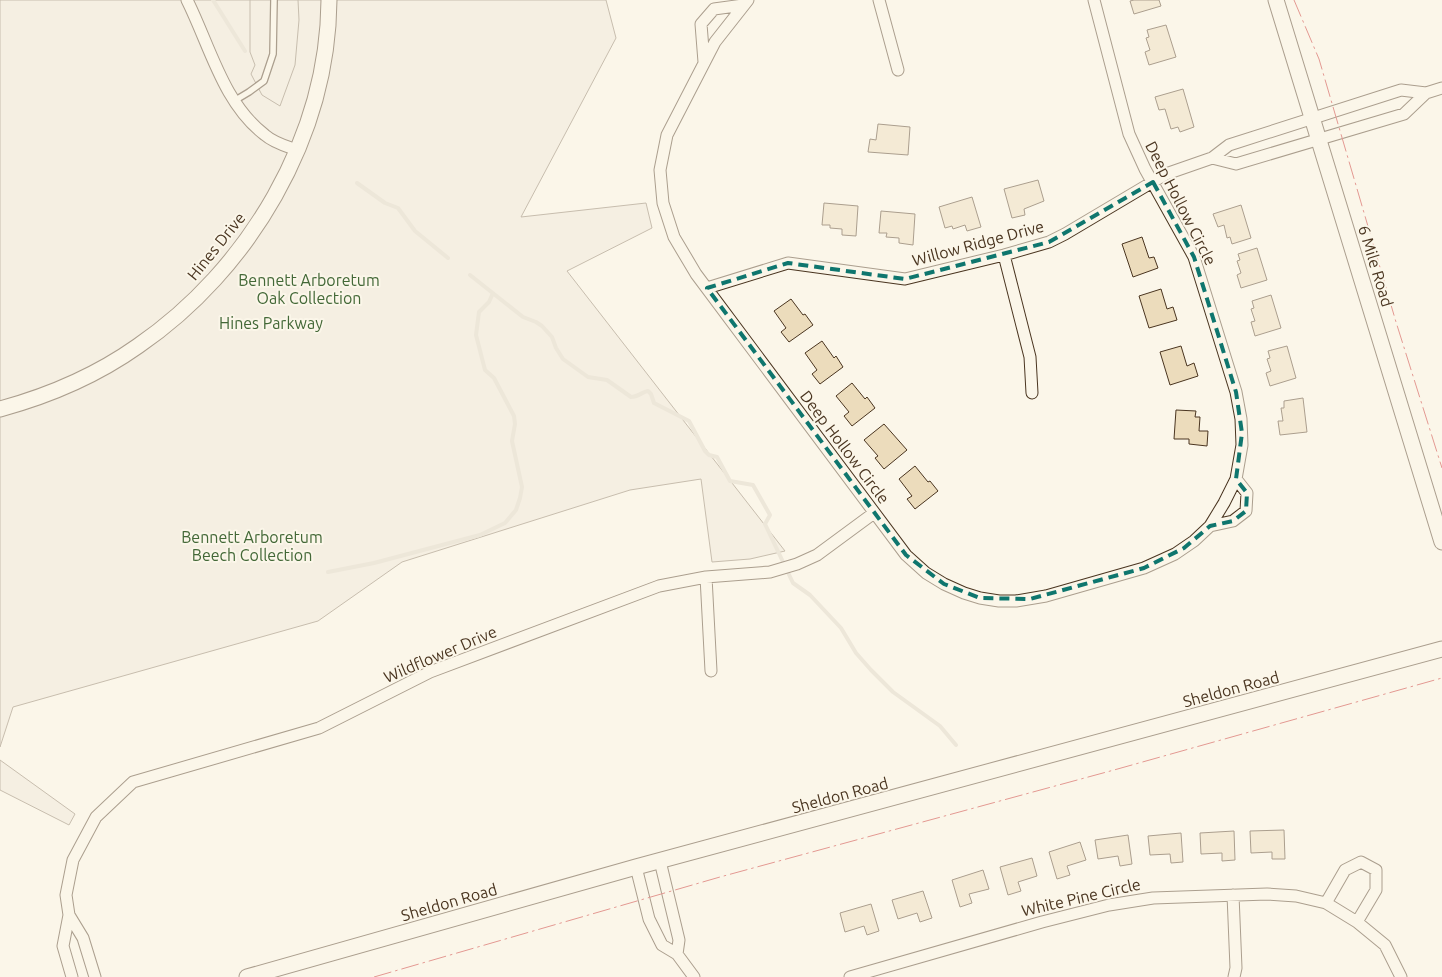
<svg xmlns="http://www.w3.org/2000/svg" width="1442" height="977" viewBox="0 0 1442 977" font-family="Ubuntu,sans-serif">
  <style>
    .green { fill: #ede6d9; stroke: #887966 }
    .parking { fill: #ede7d9; stroke: #887966 }
    .lines { fill: none; stroke-linecap: round; stroke-linejoin: round }
    .stream { stroke: #dcd4c6; stroke-width: 4 }
    .building { fill: #ecdcbc; stroke: #4a3520 }
    .lane-casing { stroke: #4a3520; stroke-width: 8 }
    .street-casing { stroke: #4a3520; stroke-width: 13 }
    .secondary-casing { stroke: #4a3520; stroke-width: 17 }
    .lane { stroke: #fbf6e9; stroke-width: 5.5 }
    .street { stroke: #fbf6e9; stroke-width: 11 }
    .secondary { stroke: #fbf6e9; stroke-width: 15 }
    .power { stroke: #c62828; stroke-width: 1; stroke-dasharray: 18 4 2.5 4; stroke-linecap: butt }
    .marked { fill: none; stroke: #0f766e; stroke-width: 4; stroke-dasharray: 10 6; stroke-linejoin: round }
    .labels { text-anchor: middle; dominant-baseline: central; stroke-width: 4; stroke-linejoin: round; paint-order: stroke }
    .street-label { font-size: 16px; fill: #4a3520; stroke: #fbf6e9 }
    .park-label { font-size: 16px; fill: #436837; stroke: #fbf6e9 }
  </style>
  <rect width="100%" height="100%" fill="#fbf6e9"/>
  <path class="green" d="M0,0H606L616,38L521,217L646,203L652,228L567,271L785,551L750,559L712,562L701,479L630,490L402,562L318,621L13,707L0,747Z
    M0,760L75,814L69,825L0,790Z"/>
  <path class="parking" d="M250,0H298L299,20L295,65L280,106L262,95L251,74L255,65L250,52Z"/>
  <g class="lines">
    <path class="stream" d="M213,0L245,51
      M357,183L385,203L398,208L415,231L448,258
      M470,275L523,317L536,322L542,326L552,337L556,348L563,359L588,377L607,380L631,397C638,397 644,391 648,391L651,394L654,403L689,421L705,451L709,455L717,457L730,481L753,485L770,515L765,524L793,583L810,595L841,628L856,653L871,670L893,692L940,726L956,745
      M328,572L374,563L480,535L505,523L516,510L520,498L522,487L512,441L515,424L514,416L494,378L485,370L476,335L479,312L489,302L493,293"/>
  </g>
  <path class="building" d="M1134,0H1159L1161,6L1134,14L1130,1Z
    M1166,25L1176,57L1149,65L1145,52L1150,50L1146,38L1149,37L1147,30Z
    M1183,89L1194,127L1180,132L1178,127L1171,129L1165,109L1159,110L1155,97Z
    M878,124L910,127L908,155L868,152L870,139L876,140Z
    M1038,180L1044,201L1024,209L1025,215L1012,218L1004,189Z
    M972,197L981,227L967,231L965,225L953,229L952,226L945,228L939,207Z
    M824,203L858,206L856,236L842,235V229L830,228V225H822Z
    M1241,205L1251,238L1232,244L1230,237L1227,238L1224,225L1218,227L1213,214Z
    M881,211L915,214L913,245L899,243V238L886,237L887,233H879Z
    M1142,237L1149,258L1154,257L1158,268L1133,277L1122,244Z
    M1257,248L1267,280L1241,288L1237,275L1241,273L1237,261L1240,260L1238,254Z
    M1161,289L1167,309L1173,307L1177,320L1149,328L1139,296Z
    M1271,295L1281,328L1255,336L1251,322L1255,321L1251,309L1254,308L1252,301Z
    M791,299L803,315L805,314L813,325L789,342L781,332L786,328L774,311Z
    M822,341L834,358L836,356L843,367L820,384L812,374L817,370L805,353Z
    M1181,346L1187,366L1194,363L1198,376L1170,385L1160,352Z
    M1287,346L1296,378L1270,386L1266,373L1271,371L1267,359L1270,358L1268,351Z
    M852,383L865,399L867,397L875,408L852,426L844,416L849,412L836,396Z
    M1303,398L1307,432L1280,435L1278,421H1283L1281,408H1284V401Z
    M1176,410L1196,411L1195,417H1200L1199,431H1208L1207,446L1189,444V439H1174Z
    M884,424L907,450L884,469L875,458L878,456L864,440Z
    M915,466L928,482L930,481L938,491L915,509L907,499L912,496L899,479Z
    M1284,830L1285,859H1272V852L1251,853L1250,831Z
    M1234,831L1235,860L1222,861V853L1201,854L1200,833Z
    M1181,833L1183,862L1171,863L1170,854L1150,855L1148,836Z
    M1128,835L1132,864L1120,866L1118,856L1098,859L1095,840Z
    M1080,842L1086,860L1067,866L1070,875L1057,879L1049,852Z
    M1032,858L1037,876L1018,882L1021,891L1008,895L1000,867Z
    M983,870L989,889L969,894L972,903L960,907L952,880Z
    M923,891L932,918L920,922L917,913L898,919L892,900Z
    M871,904L879,931L867,935L864,926L845,932L840,913Z"/>
  <g class="lines">
    <g class="lane-casing">
      <path id="lane" d="M234,101L249,92L264,81L273,54L274,0"/>
    </g>
    <g class="street-casing">
      <path id="street" d="M187,0C210,46 223,103 265,135C274,143 286,146 297,150
        M748,0L715,42L667,135L660,170L663,203L674,237L696,274L906,555L926,573L944,584L964,593L980,598L999,601H1016L1046,596L1144,568L1175,554L1194,541L1210,526L1224,503L1236,479L1242,445L1241,419L1236,392L1194,257L1145,169L1129,134L1094,0
        M879,0L898,70
        M704,62L701,24L714,9L743,5
        M1212,158L1236,164L1404,114L1426,93L1442,88
        M1004,255L1030,357L1032,393
        M707,288L788,263L905,279L1004,255L1049,242L1065,234L1166,174L1212,158L1229,145L1401,90L1426,93
        M1210,526L1233,521L1246,511L1247,493L1236,479
        M706,577L711,671
        M660,861L679,940L677,954
        M636,867L649,919L662,945L677,954L694,977
        M1233,895L1236,968L1234,977
        M1326,903L1345,870L1361,862L1376,870V890L1357,922
        M69,915L83,938L95,977
        M72,977L63,946L69,915L66,895L73,860L96,817L133,782L319,728L430,672L659,586L706,577L770,572L797,564L817,555L874,513
        M850,977L1042,922L1109,905L1153,898L1267,894L1296,896L1326,903L1357,922L1385,945L1401,977"/>
    </g>
    <g class="secondary-casing">
      <path id="secondary" d="M1276,0L1442,542
        M0,409C48,396 97,375 138,346C249,270 328,137 329,0
        M247,977L636,867L1442,649"/>
    </g>
    <use href="#lane" class="lane"/>
    <use href="#street" class="street"/>
    <use href="#secondary" class="secondary"/>
    <path class="power" d="M1294,0L1319,59L1396,322L1442,468
      M374,977L720,877L1114,770L1442,678"/>
  </g>
  <path d="M0 0H1442V977H0ZM1153,182L1194,257L1236,392L1242,433L1236,479L1247,493L1246,511L1233,521L1210,526L1184,548L1144,568L1030,599L980,598L944,584L906,555L707,288L788,263L905,279L1049,242Z" fill="#fbf6e9" fill-opacity=".55" fill-rule="evenodd"/>
  <path class="marked" d="M1153,182L1194,257L1236,392L1242,433L1236,479L1247,493L1246,511L1233,521L1210,526L1184,548L1144,568L1030,599L980,598L944,584L906,555L707,288L788,263L905,279L1049,242Z"/>
  <g class="labels">
    <g class="street-label">
      <text transform="translate(1181 203) rotate(63)">Deep Hollow Circle</text>
      <text transform="translate(978 243) rotate(-15)">Willow Ridge Drive</text>
      <text transform="translate(216 246) rotate(-51)">Hines Drive</text>
      <text transform="translate(1376 266) rotate(73)">6 Mile Road</text>
      <text transform="translate(845 447) rotate(53)">Deep Hollow Circle</text>
      <text transform="translate(440 654) rotate(-23)">Wildflower Drive</text>
      <text transform="translate(1231 689) rotate(-15)">Sheldon Road</text>
      <text transform="translate(840 795) rotate(-15)">Sheldon Road</text>
      <text transform="translate(1081 897) rotate(-13)">White Pine Circle</text>
      <text transform="translate(449 902) rotate(-16)">Sheldon Road</text>
    </g>
    <g class="park-label">
      <text x="309" y="280">Bennett Arboretum<tspan x="309" dy="18">Oak Collection</tspan></text>
      <text x="271" y="323">Hines Parkway</text>
      <text x="252" y="537">Bennett Arboretum<tspan x="252" dy="18">Beech Collection</tspan></text>
    </g>
  </g>
</svg>
